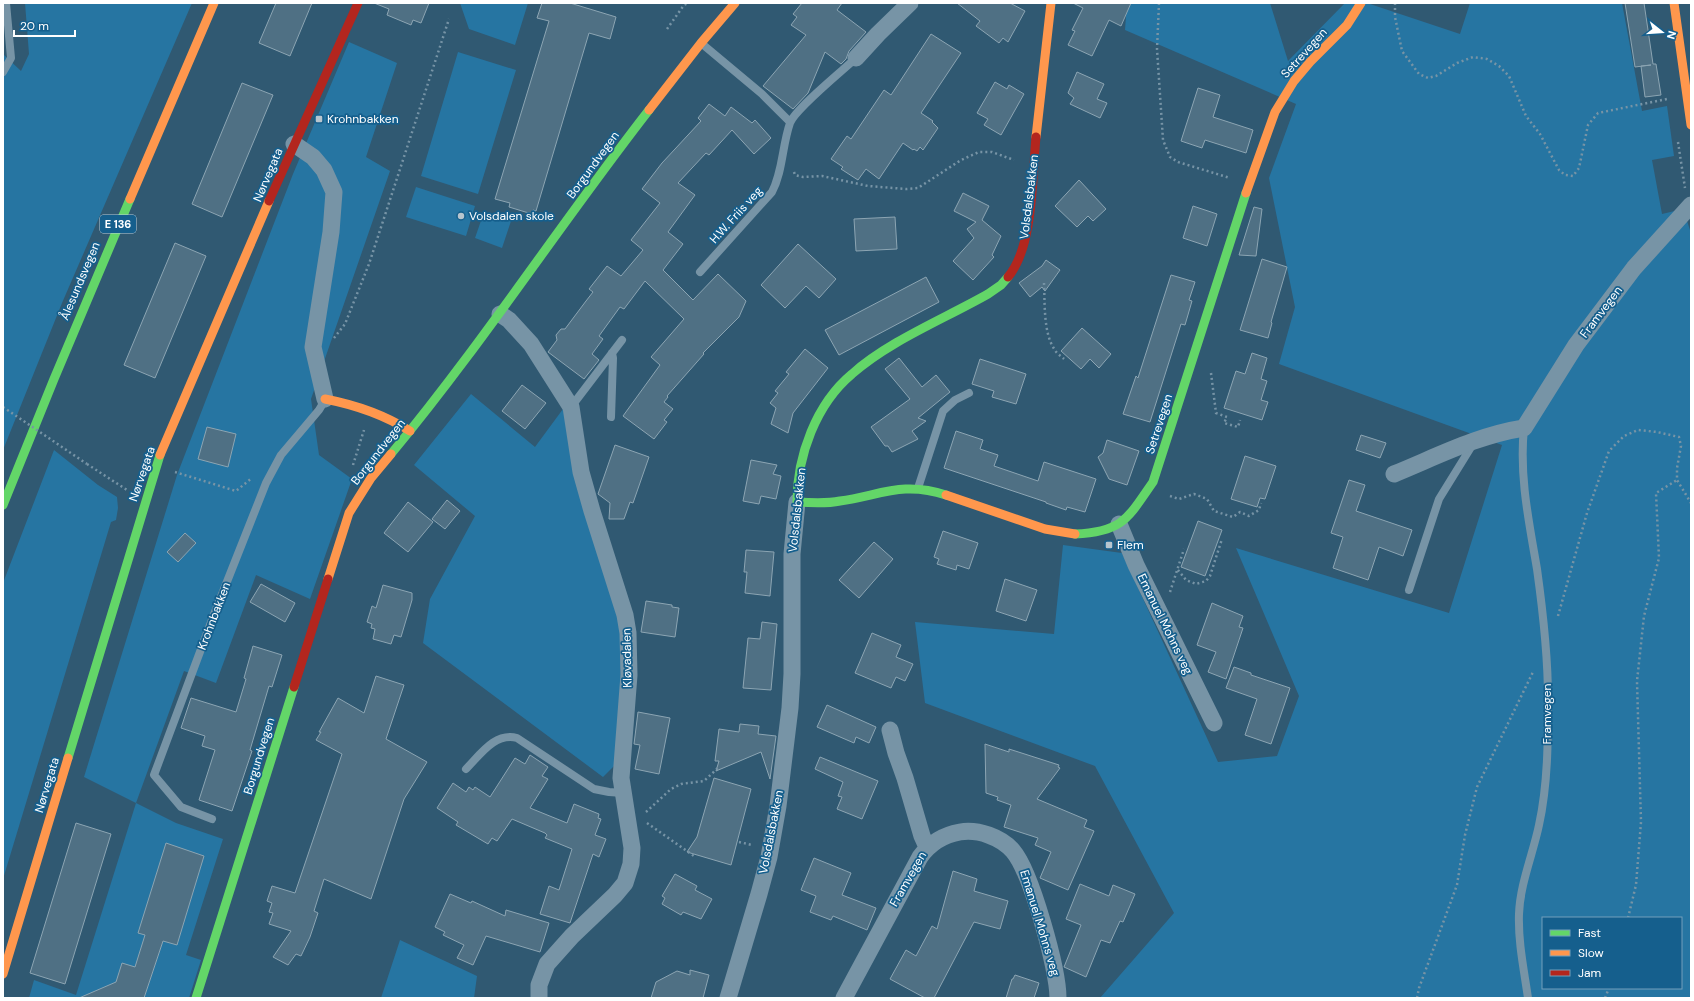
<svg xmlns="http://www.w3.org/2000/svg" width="1694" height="1001" viewBox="0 0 1694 1001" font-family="'DM Sans',sans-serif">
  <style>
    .green { fill: #2675a2; fill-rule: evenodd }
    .building { fill: #4f7084; stroke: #8ca5b3 }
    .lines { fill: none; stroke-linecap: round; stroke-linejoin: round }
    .path { stroke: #7794a6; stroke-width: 2.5; stroke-dasharray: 2 3; stroke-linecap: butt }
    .lane { stroke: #7794a6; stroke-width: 8 }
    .street { stroke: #7794a6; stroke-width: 17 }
    .fast { stroke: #63d668; stroke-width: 9 }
    .slow { stroke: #ff974d; stroke-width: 9 }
    .jam { stroke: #b3261e; stroke-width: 9 }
    .path-bridge { stroke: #7794a6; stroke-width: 2.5; stroke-dasharray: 2 3; stroke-linecap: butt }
    .poi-dot { fill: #b7c5ce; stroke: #155f8d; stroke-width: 1.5 }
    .labels { text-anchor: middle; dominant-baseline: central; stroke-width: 3.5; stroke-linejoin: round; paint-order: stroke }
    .shield { fill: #155f8d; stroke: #b9cfdd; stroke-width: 1 }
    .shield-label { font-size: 11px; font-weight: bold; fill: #fff }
    .street-label { font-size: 12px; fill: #fff; stroke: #155f8d }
    .poi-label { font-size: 12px; fill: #fff; stroke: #155f8d; text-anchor: start }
  </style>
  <rect width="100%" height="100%" fill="#305972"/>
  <path class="green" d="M25,3H192L62,303L3,450V54L21,71L29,54Z
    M460,3H528L515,45L469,29Z
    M1127,3H1270L1288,61L1345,3H1367L1460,34L1470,3H1622L1642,111L1667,106L1674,156L1652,160L1662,214L1683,209L1691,233V998H1100L1174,913L1095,766L925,703L915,622L1054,634L1063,545L1122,553L1218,762L1277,756L1299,696L1236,548L1449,613L1502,445L1279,364L1295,307L1269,178L1296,104L1125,30ZM1543,918H1681V988H1543Z
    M349,42L397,63L366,157L390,171L311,399L319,455L352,479L310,599L256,575L216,683L184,671L136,803L176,823L223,839L186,955L201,960L189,998H29L34,980L76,995L136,803L84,777L177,475L293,174Z
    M458,52L516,70L478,194L421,176Z
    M416,187L475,206L466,236L406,217Z
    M484,212L511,221L502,248L475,238Z
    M471,394L535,447L563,409L619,616L624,675L614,766L603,777L423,643L430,599L475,516L414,465Z
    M54,450L98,485L117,497L118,508L116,520L111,522L3,879V583Z
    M400,940L477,976L474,998H381Z"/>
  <path class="building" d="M276,3H312L290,56L259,43Z
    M374,3H429L421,23L413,20L411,25L387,15L389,9Z
    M542,3H570L616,17L610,39L589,33L536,211L533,210L532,214L509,207L510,203L495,199L549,21L537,18Z
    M802,3H842L837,10L866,32L849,51L846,59L841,64L825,52L808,93L793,109L763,86L806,35L791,25L797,17L793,14Z
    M957,3H1010L1025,11L1008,42L1003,38L999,43L976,26L980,21Z
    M1073,3H1131L1121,26L1109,20L1092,56L1068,45L1075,31L1072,30L1083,8Z
    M1625,3H1644L1653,64H1656L1661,95L1645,97L1641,66L1651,65L1635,67Z
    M931,34L961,53L921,113L933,121L932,122L938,128L923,150L920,147L917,151L914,149L913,150L903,143L879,179L866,169L858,180L841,169L843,167L831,159L847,136L851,139L884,90L891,95Z
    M1077,72L1104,84L1097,99L1107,103L1100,118L1070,104L1074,98L1068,93Z
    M995,82L1007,89L1009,85L1024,94L1001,135L984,125L988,119L977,113Z
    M242,83L273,95L222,217L192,204Z
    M1198,88L1220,95L1213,117L1253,130L1246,153L1205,140L1202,148L1181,141Z
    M709,104L725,116L731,107L752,123L755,120L771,138L754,154L732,130L709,155L706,153L678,183L695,195L668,232L683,244L663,270L693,300L718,274L746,301L739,317L703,353L704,354L667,396L668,397L664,402L673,409L664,420L667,422L654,439L623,416L660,365L651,357L684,319L645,281L624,309L620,307L599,336L603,339L592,354L599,360L584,379L548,352L557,340L556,335L561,329H565L586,301L593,292L589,289L607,266L621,276L643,250L631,240L660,203L642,189L662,163L701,121L698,118Z
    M1079,180L1106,209L1093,221L1088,216L1077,227L1055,206Z
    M963,193L989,206L982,220L1001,236L992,255L994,257L973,280L953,261L974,238L967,229L976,222L954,211Z
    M1193,206L1217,214L1207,246L1183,238Z
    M1254,207L1262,209L1256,256L1239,255Z
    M895,217L897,249L856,251L854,219Z
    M175,243L206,256L155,378L124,365Z
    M798,244L836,279L819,298L806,286L785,308L761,285Z
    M1262,259L1287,267L1271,322L1272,323L1268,338L1240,330Z
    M1046,260L1060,270L1045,291L1042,287L1030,297L1019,283L1042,266Z
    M1171,275L1195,282L1189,300L1192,301L1185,325L1181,324L1150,422L1123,414L1136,376L1138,378Z
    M926,277L939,302L839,355L825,330Z
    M1082,328L1111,354L1099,368L1090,359L1081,369L1061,351Z
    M805,349L828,368L793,413L788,433L771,424L776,408L770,403L778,393L775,391L789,374L786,372Z
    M1252,353L1267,358L1261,379L1267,381L1261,400L1268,402L1262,420L1224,408L1236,371L1245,374Z
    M899,358L922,387L936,375L950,392L918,418L926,421L912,431L918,439L892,452L888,446H885L871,427L910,399L885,369Z
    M980,359L1026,374L1016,404L992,397L994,391L972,384Z
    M522,385L546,403L525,429L502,411Z
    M207,427L236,434L228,467L198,459Z
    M956,431L983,440L980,449L998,455L994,466L1038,481L1044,462L1096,479L1085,512L1067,507L1066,510L1046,503V502L944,468Z
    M1361,435L1386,443L1380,458L1356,450Z
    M1107,440L1139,451L1127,485L1109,479L1098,457L1103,453Z
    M615,445L649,457L633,503L630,502L624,519H609L610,503L598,494Z
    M1245,456L1276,466L1265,499L1260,498L1257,507L1231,499Z
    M751,460L777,465L773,474L781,476L776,499L761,496L759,504L743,501Z
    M1349,480L1365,485L1356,511L1412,530L1403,556L1379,547L1368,580L1333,568L1343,537L1331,533Z
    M447,500L460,511L445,529L432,519Z
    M408,502L433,522L408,552L384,533Z
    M1198,521L1222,530L1205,576L1181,567Z
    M943,531L978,543L969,569L957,565L956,570L937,564L939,559L934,557Z
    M185,533L196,543L178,562L167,552Z
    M874,542L893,559L859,598L839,580Z
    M746,550L774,552L770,596L745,593L747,572H744Z
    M1005,579L1037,590L1026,621L996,611Z
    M261,584L295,603L285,622L250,602Z
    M383,585L412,593V600L401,637L394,635L391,644L373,639L375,629L371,628L372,624L367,622L372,606L376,608Z
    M646,601L672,605V607L679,608L675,637L641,632Z
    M1212,603L1243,616L1239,627L1243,628L1226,679L1208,672L1216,652L1197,645Z
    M762,622L777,624L771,690L743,688L748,638L760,639Z
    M872,633L901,645L896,657L913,664L905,681L896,677L891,688L855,673Z
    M253,646L282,655L272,687L269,686L250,750L252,751L232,811L199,800L215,750L202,746L205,736L181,728L191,698L236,712L246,679L244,678Z
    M1234,667L1251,673V675L1290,688L1271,744L1245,735L1257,699L1226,688Z
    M376,676L404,685L386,739L427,762L404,799L371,899L324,879L314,911L318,913L310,937L301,956L296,954L288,965L273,957L291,931L269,924L273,913L269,912L272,903L267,901L272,886L295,893L342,754L316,740L321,732H319L338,698L364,713Z
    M827,705L876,727L869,743L856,737L854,743L817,727Z
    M638,712L670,718L659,774L635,769L640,745L634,744Z
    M740,724L759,726L758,734L776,736L770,779L761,752L716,771L719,761H715L719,729L739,732Z
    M985,744L1009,752V749L1059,765L1058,767L1060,768L1037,799L1087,820L1084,827L1094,831L1068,890L1040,878L1051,852L1035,845L1038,838L1004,827L1011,805L997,800L998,797L986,793Z
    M530,755L548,767L542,776L548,779L530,808L567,823L574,804L599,814L598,818L601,819L595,835L606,839L599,857L593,854L570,923L540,914L549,886L559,890L572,849L545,838L547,835L545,833L512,819L497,841L492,838L488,844L456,825L458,822L437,808L453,783L466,792L469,787L473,790L475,787L490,797L515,758L525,764Z
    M820,757L878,781L862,819L837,809L842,797L838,796L843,782L815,769Z
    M714,778L751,789L731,865L687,852L697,837Z
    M76,823L111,834L65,984L30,973Z
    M166,843L204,856L177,945L163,941L144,998H79L116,982L122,963L135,967L145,935L138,933Z
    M814,858L851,873L842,895L876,908L867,930L833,916L831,920L810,912L816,896L801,890Z
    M953,871L977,879L974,891L1008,901L1000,929L974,922L934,998H925L890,979L906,950L916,956L932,926L937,929Z
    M675,874L697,886L695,890L712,899L701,919L683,912L681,915L662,904L665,898L662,896Z
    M1080,884L1109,896L1113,885L1135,894L1123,922L1120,921L1110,943L1101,940L1086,977L1064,967L1081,925L1066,919Z
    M450,894L471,903L472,901L505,916L506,910L549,923L540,952L486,936L473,965L457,958L464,945L443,935L445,932L435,927Z
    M690,970L709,975L703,998H651L656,982L677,971L690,975Z
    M1015,975L1039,983L1034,998H1006L1012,979H1013Z"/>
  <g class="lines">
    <path class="path" d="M1159,3L1157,49L1163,140L1170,157L1178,162L1230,178
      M1395,3V17L1402,51L1419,74L1428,78L1436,76L1457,63L1473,57L1487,59L1499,66L1509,76L1526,116L1540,134L1559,170L1565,175L1573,176L1579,168L1588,125L1598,113L1667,99
      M667,29L684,5L688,3
      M1678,142L1685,188
      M794,172L795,175L803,177L822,176L868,186L906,189L918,188L961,160L979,152H992L1014,160
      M1044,283C1045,302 1043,334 1055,350C1057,354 1061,356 1064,359
      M334,338L345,324L369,264L449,19
      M1211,373L1216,413L1227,417L1224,423L1238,427L1240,420
      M87,464L127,490
      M353,465L364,430
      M175,472L236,491L252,478
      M1170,496L1179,499L1194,494L1207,499L1214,511L1233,517L1240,512L1249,516L1259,510L1261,503
      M1178,570L1186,580L1196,584L1206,581L1210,576L1222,539
      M1170,592L1184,549
      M1558,616L1587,513L1609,451L1624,436L1638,430L1657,432L1679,437L1681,446L1677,468V480L1691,503
      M646,812L671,789L681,784L704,781L719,767
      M647,823L694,856
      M739,842L752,845
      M1628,918L1636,885L1641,822L1637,681L1644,616L1659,558L1656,493L1677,480
      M1417,998L1419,988L1457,885L1465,835L1477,787L1533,672
      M1605,998L1609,988"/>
    <path class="lane" d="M701,43L762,94L790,122
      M3,72L11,58L6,3
      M700,272L772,192C783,171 782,146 790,123C795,109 842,71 856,58
      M571,407L622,340
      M611,417L613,358L612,353
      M1524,428C1519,476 1529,522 1537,569C1543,612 1548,655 1548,699C1548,740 1548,784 1539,825C1533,854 1520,884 1519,914C1518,942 1524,970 1528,998
      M918,488L943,411L955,400L969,393
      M1409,590L1439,499L1473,444
      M466,769C480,755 495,732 517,738L594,789L609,792L623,793
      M212,819L181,807L154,775L213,617L266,483L281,455L319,410L325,400"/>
    <path class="street" d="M856,58L878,34L910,3
      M294,144L313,157L324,170L334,192L331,232L313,347L325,399
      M500,314L509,320L531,344L571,407L581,472L592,511L625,615L628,633L629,675L621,778L632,848L631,864L625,883L615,895L572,936L547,964L539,985V998
      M1394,474C1436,457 1478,435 1524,428L1576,345L1634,268L1691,205
      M1119,524L1136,565L1214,723
      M890,730L896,753L905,778L922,836L927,847
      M728,998L759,894L769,857L778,806L790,708L792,674V554L797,502
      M844,998L920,857C930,843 943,835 960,832C978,829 1001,837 1013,851C1031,872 1058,969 1058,998"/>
    <path class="fast" d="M391,454C483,343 561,223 649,110
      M946,495C903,481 881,495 840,501C826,504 811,503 797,502C797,456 816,404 852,374C889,341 944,319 988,294L1001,285L1008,277
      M3,505L54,379L130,199
      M1075,534C1123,532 1128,518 1153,482L1246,193
      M68,758L160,455
      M196,998L294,687"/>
    <path class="slow" d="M1674,3L1691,125
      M649,110L701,43L735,3
      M1036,137L1051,3
      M1246,193L1275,112L1294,81L1310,62L1347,25L1361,3
      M130,199L214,3
      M325,399C356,405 383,414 410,431
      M160,455L269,201
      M946,495L1045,529L1075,534
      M328,579L349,513L371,478L391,454
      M3,974L68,758"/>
    <path class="jam" d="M269,201L358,3
      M1008,277C1034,246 1032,177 1036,137
      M294,687L328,579"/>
    <path class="path-bridge" d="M3,407L87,464"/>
  </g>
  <g class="poi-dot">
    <rect x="315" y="115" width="8" height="8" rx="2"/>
    <circle cx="461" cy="216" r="4"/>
    <rect x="1105" y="541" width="8" height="8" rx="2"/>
  </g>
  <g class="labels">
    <rect class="shield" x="100" y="215" width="36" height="18" rx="3"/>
    <g class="shield-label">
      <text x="118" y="224">E 136</text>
    </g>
    <g class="street-label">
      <text transform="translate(1304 53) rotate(-48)">Setrevegen</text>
      <text transform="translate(593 165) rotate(-54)">Borgundvegen</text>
      <text transform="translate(268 175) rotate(-67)">Nørvegata</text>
      <text transform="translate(1029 197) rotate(-83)">Volsdalsbakken</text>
      <text transform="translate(736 215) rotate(-48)">H.W. Friis veg</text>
      <text transform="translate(80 281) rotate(-67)">Ålesundsvegen</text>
      <text transform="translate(1601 312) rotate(-53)">Framvegen</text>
      <text transform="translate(1159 424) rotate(-72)">Setrevegen</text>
      <text transform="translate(378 452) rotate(-52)">Borgundvegen</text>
      <text transform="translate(142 474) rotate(-71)">Nørvegata</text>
      <text transform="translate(797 510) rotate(-84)">Volsdalsbakken</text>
      <text transform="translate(214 616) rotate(-69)">Krohnbakken</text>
      <text transform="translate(1165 624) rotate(64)">Emanuel Mohns veg</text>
      <text transform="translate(627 658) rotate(-91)">Kløvadalen</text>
      <text transform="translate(1547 714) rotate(-90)">Framvegen</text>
      <text transform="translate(259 756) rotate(-73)">Borgundvegen</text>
      <text transform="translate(47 785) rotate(-73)">Nørvegata</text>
      <text transform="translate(771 832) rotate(-79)">Volsdalsbakken</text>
      <text transform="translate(908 879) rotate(-60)">Framvegen</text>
      <text transform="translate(1040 923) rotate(73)">Emanuel Mohns veg</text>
    </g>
    <g class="poi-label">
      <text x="327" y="119">Krohnbakken</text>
      <text x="469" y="216">Volsdalen skole</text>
      <text x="1117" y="545">Flem</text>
    </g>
  </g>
  <rect width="1694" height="1001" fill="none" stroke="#ffffff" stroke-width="8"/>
  <rect x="1542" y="917" width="140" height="72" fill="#155f8d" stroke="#739fbb"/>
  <rect x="1550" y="930" width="20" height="6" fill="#63d668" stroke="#739fbb"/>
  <text x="1578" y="937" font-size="12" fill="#ffffff">Fast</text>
  <rect x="1550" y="950" width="20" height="6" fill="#ff974d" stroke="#739fbb"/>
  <text x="1578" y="957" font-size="12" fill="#ffffff">Slow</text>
  <rect x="1550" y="970" width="20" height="6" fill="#b3261e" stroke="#739fbb"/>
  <text x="1578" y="977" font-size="12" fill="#ffffff">Jam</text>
  <g transform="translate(1662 32) rotate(107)" stroke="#155f8d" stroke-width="3" paint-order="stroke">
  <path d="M0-3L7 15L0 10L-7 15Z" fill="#ffffff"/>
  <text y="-6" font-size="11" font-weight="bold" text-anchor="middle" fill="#ffffff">N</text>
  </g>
  <path d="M14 30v6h61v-6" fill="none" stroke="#ffffff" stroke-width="2"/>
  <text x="20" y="30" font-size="12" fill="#ffffff" stroke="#155f8d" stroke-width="3" paint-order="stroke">20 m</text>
</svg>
